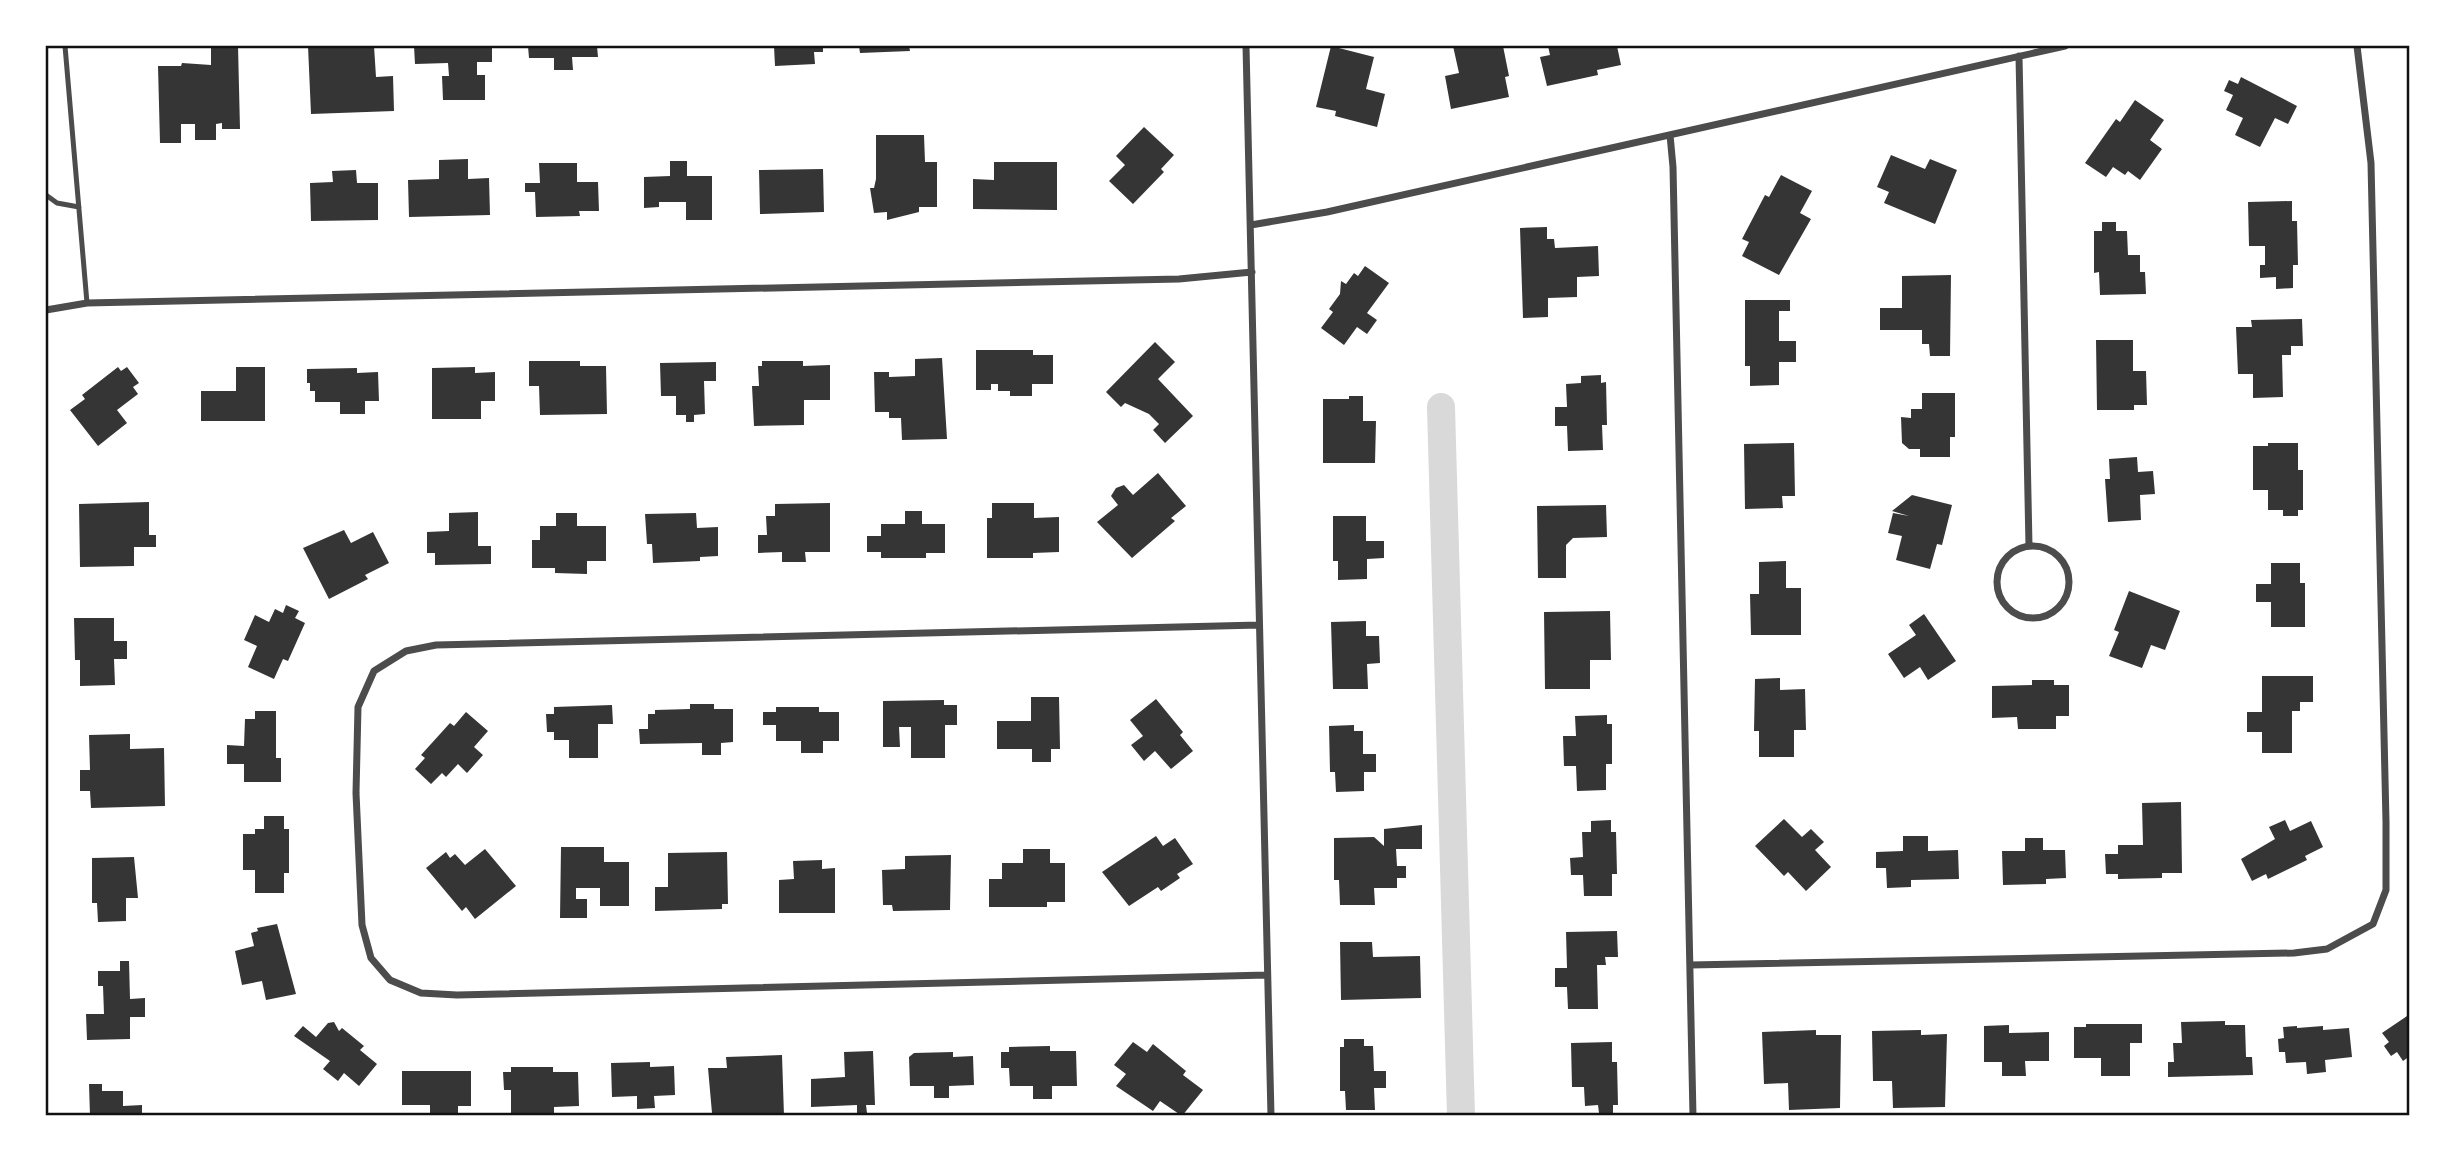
<svg xmlns="http://www.w3.org/2000/svg" width="2455" height="1161" viewBox="0 0 2455 1161" font-family="'Asap Condensed',sans-serif">
  <style>
    .lines { fill: none; stroke-linecap: round; stroke-linejoin: round }
    .canal { stroke: #d9d9d9; stroke-width: 28 }
    .building { fill: #353535 }
    .service { stroke: #4c4c4c; stroke-width: 5 }
    .minor { stroke: #4c4c4c; stroke-width: 7 }
    .neatline { fill: none; stroke: #111; stroke-width: 2.5 }
  </style>
  <rect width="100%" height="100%" fill="#fff"/>
  <g class="lines">
    <path class="canal" d="M1441,407L1461,1116"/>
  </g>
  <path class="building" d="M211,46H238L240,129H222V123L216,124V140H195V124H181V143H160L158,66H181L182,63L211,65Z
    M308,46H374L376,77L393,76L394,111L311,114Z
    M414,46H492V62H477V75H485V100H443L442,76H449L448,63L415,64Z
    M528,46H597L598,57H572L573,70H554V58H529Z
    M774,46H823V52H814L815,64L775,66Z
    M859,46H909L910,51L860,53Z
    M1331,46L1374,57L1366,89L1385,94L1377,127L1335,116L1336,111L1316,107Z
    M1453,46H1503L1509,76L1505,77L1509,97L1451,109L1445,76L1459,73Z
    M1548,46H1617L1621,65L1597,70L1598,75L1547,86L1540,57L1550,55Z
    M2241,77L2297,106L2288,124L2275,118L2260,147L2235,135L2243,118L2226,110L2233,95L2224,91L2229,80L2238,84Z
    M2135,100L2164,120L2150,140L2162,149L2140,180L2128,171L2125,175L2113,167L2106,177L2085,163L2116,119L2120,122Z
    M1144,127L1174,155L1161,169L1164,172L1133,204L1109,181L1125,165L1116,156Z
    M876,135H924L925,162H937V207H919V212L887,220V212L874,213L870,188H874L876,179Z
    M1891,155L1925,169L1930,159L1957,170L1935,224L1884,203L1889,192L1877,187Z
    M468,159V179L489,178L490,215L409,217L408,180L439,179V160Z
    M670,161H687V176H712V220H686V202H659V207L644,208V177L670,176Z
    M994,162H1057V210L973,209V179L994,180Z
    M539,163H577V182H598L599,211H579L580,216L536,217L535,192H525V183H540Z
    M823,169L824,212L760,214L759,170Z
    M356,170L357,183H378V220L311,221L310,183L333,182L332,171Z
    M1781,175L1812,191L1800,213L1811,219L1779,275L1742,256L1749,242L1742,239L1765,195L1769,197Z
    M2292,201V221H2297L2298,265H2293V288L2276,289V277L2260,278V265H2265V246H2249L2248,202Z
    M2102,222H2116V231H2127L2128,255H2140V272H2145L2146,294L2100,295L2099,272L2094,273V231H2102Z
    M1547,227V239H1554L1555,248L1598,246L1599,276L1577,277V297L1548,298V317L1523,318L1520,228Z
    M1365,266L1389,283L1367,313L1377,320L1367,334L1357,327L1344,345L1321,328L1333,312L1329,309L1340,294L1341,281L1346,284L1354,273L1358,276Z
    M1951,275L1950,356H1930L1929,344H1922V330H1880V308H1902V276Z
    M1745,300H1790V311H1779V341H1796V362H1779V385L1750,386V366H1745Z
    M2302,319L2303,346H2291V355H2282L2283,397L2253,398V374H2238L2236,327H2252L2251,320Z
    M2096,340H2133V371H2146L2147,405H2134V410H2097Z
    M1155,342L1175,362L1158,379L1193,416L1165,443L1153,430L1159,424L1149,414L1125,403L1121,407L1106,392Z
    M976,350H1033V355H1053V384H1032V396H1010V391H998V384H991V390H976Z
    M942,358L947,439L902,440L901,418H889V412H875L874,372H889V377L915,376V359Z
    M529,361H580V366H606L607,414L540,415L539,386H529Z
    M762,361H803V366L830,365V400H804V425L754,426L752,386H759L758,366H762Z
    M716,362V381H704L705,414L694,415V422H686V415H676V396H661L660,363Z
    M118,367L121,371L127,367L139,383L133,387L138,394L117,410L127,423L98,446L70,410L85,399L82,395Z
    M236,367H265V421H201V391H236Z
    M475,367V373L495,372V401H481V419H432V368Z
    M357,368V373L378,372L379,401H365V414H340V402H315V391H310V383H307V369Z
    M1601,375V383L1606,382L1607,425H1602L1603,450L1568,451L1567,426H1555V407H1567L1566,384L1581,383V376Z
    M1922,393H1955V437H1950V457H1920V449H1909L1902,443L1901,417L1911,418V409H1922Z
    M1349,396H1363V421H1376L1375,463H1323V399H1349Z
    M1794,443L1795,496H1782L1783,508L1745,509L1744,444Z
    M2268,443H2298V470H2303V510H2298V516H2283V510H2268V490H2253V446H2268Z
    M2137,457L2138,472L2153,471L2155,494L2140,495L2141,520L2108,522L2105,479H2110L2109,459Z
    M1158,473L1186,506L1171,518L1175,521L1132,558L1097,522L1118,505L1111,496L1116,488L1124,485L1133,495Z
    M1912,495L1952,505L1942,545L1937,544L1930,569L1896,560L1902,536L1888,533L1893,513L1909,516L1892,511Z
    M149,502V535H156V547H134V566L80,567L79,504Z
    M830,503V552H805L806,562H782V552L758,553V535H767L766,516H775V504Z
    M992,503H1034V518L1059,517V552L1033,553V558H987V518H992Z
    M1606,505L1607,537L1573,538L1566,545V578H1538L1537,506Z
    M905,511H922V524H945V553H926V558H881V552H867V536H881V524H905Z
    M478,512V546H491V564L435,565V553H427V532L449,531V513Z
    M556,513H577V526H606V561H587V574L555,573V568H532V540H540V526H556Z
    M696,513L697,528L718,527V556L700,557V561L653,563L652,544H647L645,514Z
    M1333,516H1366V541H1384V558L1367,559V579L1338,580V561H1333Z
    M344,530L351,543L373,532L389,563L365,575L368,579L329,599L303,548Z
    M1786,561V588H1801V635H1751L1750,594H1759V562Z
    M2271,563H2300V583H2305V627H2271V602H2256V584H2271Z
    M2129,591L2180,611L2165,650L2151,645L2142,668L2109,656L2119,632L2114,630Z
    M286,605L299,611L295,618L305,623L288,661L283,659L274,679L248,667L257,646L244,640L255,615L269,622L275,609L283,613Z
    M1610,611L1611,660H1590V689H1545L1544,612Z
    M1924,614L1956,661L1928,680L1920,667L1904,678L1888,654L1916,635L1909,625Z
    M74,618H114V641H127V659H114L115,685L80,686V660H75Z
    M1366,621V636H1379L1380,663L1367,664L1368,689H1333L1331,622Z
    M2262,676H2313V702H2300V711H2292V753H2262V732H2247V712H2262Z
    M1780,678V690L1805,689L1806,730H1794V757H1759V731H1754L1755,679Z
    M2032,680H2054V685H2069V716H2056V729H2018L2017,717L1992,718V686L2032,685Z
    M1031,697H1059L1060,749H1051V762H1032V749H997V721H1031Z
    M1156,699L1183,732L1180,735L1193,751L1171,769L1155,751L1144,761L1131,745L1143,736L1130,720Z
    M944,700V705H957V725H945V758H911V727H899L900,747H883V701Z
    M690,704H714V709H733V742L721,743V755H702V743L640,744L639,729H648V714H655V710L690,709Z
    M612,705L613,724H598V758H569V740H554V732H547L546,714H554V707Z
    M776,707H819V712H839V741H823V753H801V741H776V725H763V712H776Z
    M255,711H276V758H281V782H244V764H227V745L244,746L245,719H255Z
    M466,712L488,731L474,747L483,755L467,773L458,764L446,777L442,773L431,784L415,769L425,758L421,755L450,723L454,726Z
    M1607,715V724H1612V764H1606V790L1577,791L1576,766H1564L1563,736H1576L1575,716Z
    M1354,725V731H1363V754H1376V772H1364V791L1336,792L1335,772H1330L1329,726Z
    M130,734V749L164,748L165,806L91,808L90,791H80V770H90L89,735Z
    M2181,802L2182,873H2162V878L2118,879V874H2106L2105,854H2118V845H2143L2142,803Z
    M264,816H284V829H289V873H284V893H255V870H243V834H255V829H264Z
    M1784,819L1802,837L1811,829L1824,842L1815,850L1831,867L1806,891L1788,872L1784,876L1755,846Z
    M1611,820V832H1616L1617,874H1612V896H1584L1583,875H1571L1570,858L1583,857L1582,832H1591V821Z
    M2285,820L2290,831L2311,821L2323,847L2305,856L2307,860L2268,879L2266,874L2252,881L2241,859L2275,839L2269,827Z
    M1422,825V849H1396L1397,866H1406V878H1397V888H1374L1375,905H1340L1339,880H1334V838L1374,837L1384,846V829Z
    M1156,836L1163,846L1175,838L1193,864L1177,874L1180,878L1161,891L1158,887L1129,906L1102,872Z
    M1903,836H1928V851L1958,850L1959,879L1911,880V887L1887,888L1886,868H1876V852L1903,851Z
    M2025,838H2043V850H2065L2066,878L2046,879V884L2003,885L2002,851H2025Z
    M561,847H604V862H629V906H600V888H576V899H587V918H560Z
    M485,849L516,886L475,919L466,907L462,911L426,868L446,852L450,858L455,854L465,865Z
    M1023,849H1050V863H1065V902H1047V907H989V879H1002V863H1023Z
    M727,852L728,904H722V909L655,911V887H668V853Z
    M951,855L950,910L893,911L892,905H883L882,870L905,869V856Z
    M134,857L138,898H126V921L98,922L97,903H92V858Z
    M822,860V869L835,868V913H779V880L794,879L793,861Z
    M277,924L296,994L266,1000L262,981L242,985L235,951L254,946L251,933L258,931L257,928Z
    M1617,931L1618,957H1605L1606,965H1597L1598,1009H1568L1567,987H1555V968H1567L1566,932Z
    M1340,942H1372L1373,957L1420,956L1421,998L1341,1000Z
    M120,961H129L130,999L145,998V1017H130V1039L87,1040L86,1014H104L103,986H98V971H120Z
    M2410,1014V1056L2403,1061L2397,1052L2391,1056L2384,1046L2389,1042L2382,1033Z
    M2225,1021V1025H2245L2246,1057H2252L2253,1075L2168,1077V1062H2174L2173,1043H2182L2181,1022Z
    M334,1022L339,1031L342,1028L364,1046L360,1050L377,1064L359,1086L344,1073L338,1081L323,1069L330,1061L294,1036L303,1026L316,1037L328,1023Z
    M2086,1024H2142V1043H2130V1076H2101V1058H2074V1027H2086Z
    M2009,1025V1033L2049,1032V1061H2025L2026,1076H2002V1062H1984V1026Z
    M2297,1026V1028L2323,1026V1030L2349,1028L2352,1057L2325,1060L2326,1072L2307,1074L2306,1062L2286,1063L2285,1052H2279L2278,1039L2284,1038L2283,1027Z
    M1816,1030V1035H1841L1840,1108L1789,1110L1788,1083L1764,1084L1762,1032Z
    M1921,1030V1035L1947,1034L1945,1107L1893,1108L1892,1081H1873L1872,1031Z
    M1344,1039H1364V1046H1373L1374,1071H1386V1088H1374L1375,1110H1346L1345,1091H1340V1047H1344Z
    M1133,1042L1147,1052L1153,1044L1186,1071L1183,1075L1203,1090L1182,1116L1160,1101L1153,1111L1116,1086L1126,1074L1114,1065Z
    M1612,1042V1062H1617L1618,1105H1613V1113H1599L1598,1105L1585,1106L1584,1087H1572L1571,1043Z
    M1050,1046V1051H1076L1077,1086H1052V1099H1033V1086H1010L1009,1068H1001V1052H1009V1047Z
    M873,1051L875,1105H866L867,1113H857V1105L811,1107V1079L845,1077L844,1052Z
    M953,1052V1057L973,1056L974,1085L949,1086V1098H934V1086H910L909,1057L914,1053Z
    M782,1055L784,1116L712,1113L708,1068H727L726,1057Z
    M650,1062V1067L674,1066L675,1095L654,1096L655,1108L637,1109V1096L612,1097L611,1063Z
    M511,1067H553V1072H578L579,1106L554,1107V1116H511V1090H504L503,1072H511Z
    M402,1071H471V1106H458V1116H430V1105H402Z
    M89,1084H102V1091H123V1106L142,1105V1116H90Z"/>
  <g class="lines">
    <path class="service" d="M65,46L87,303
      M46,195L57,203L79,207"/>
    <path class="minor" d="M1246,46L1271,1116
      M2019,56L2029,546
      M1670,135L1673,167L1693,1116
      M1251,225L1327,212L2065,46
      M46,310L87,303L1179,279L1252,272
      M1997 582a36 36 0 1 1 72 0a36 36 0 1 1-72 0Z
      M1259,625L436,645L406,651L374,671L358,707L356,793L362,925L371,958L390,980L421,993L457,995L1267,975
      M1690,965L2294,953L2327,949L2373,924L2386,890V822L2371,163L2357,46"/>
  </g>
  <rect width="2455" height="1161" fill="none" stroke="#ffffff" stroke-width="94"/>
  <rect x="47" y="47" width="2361" height="1067" class="neatline"/>
</svg>
